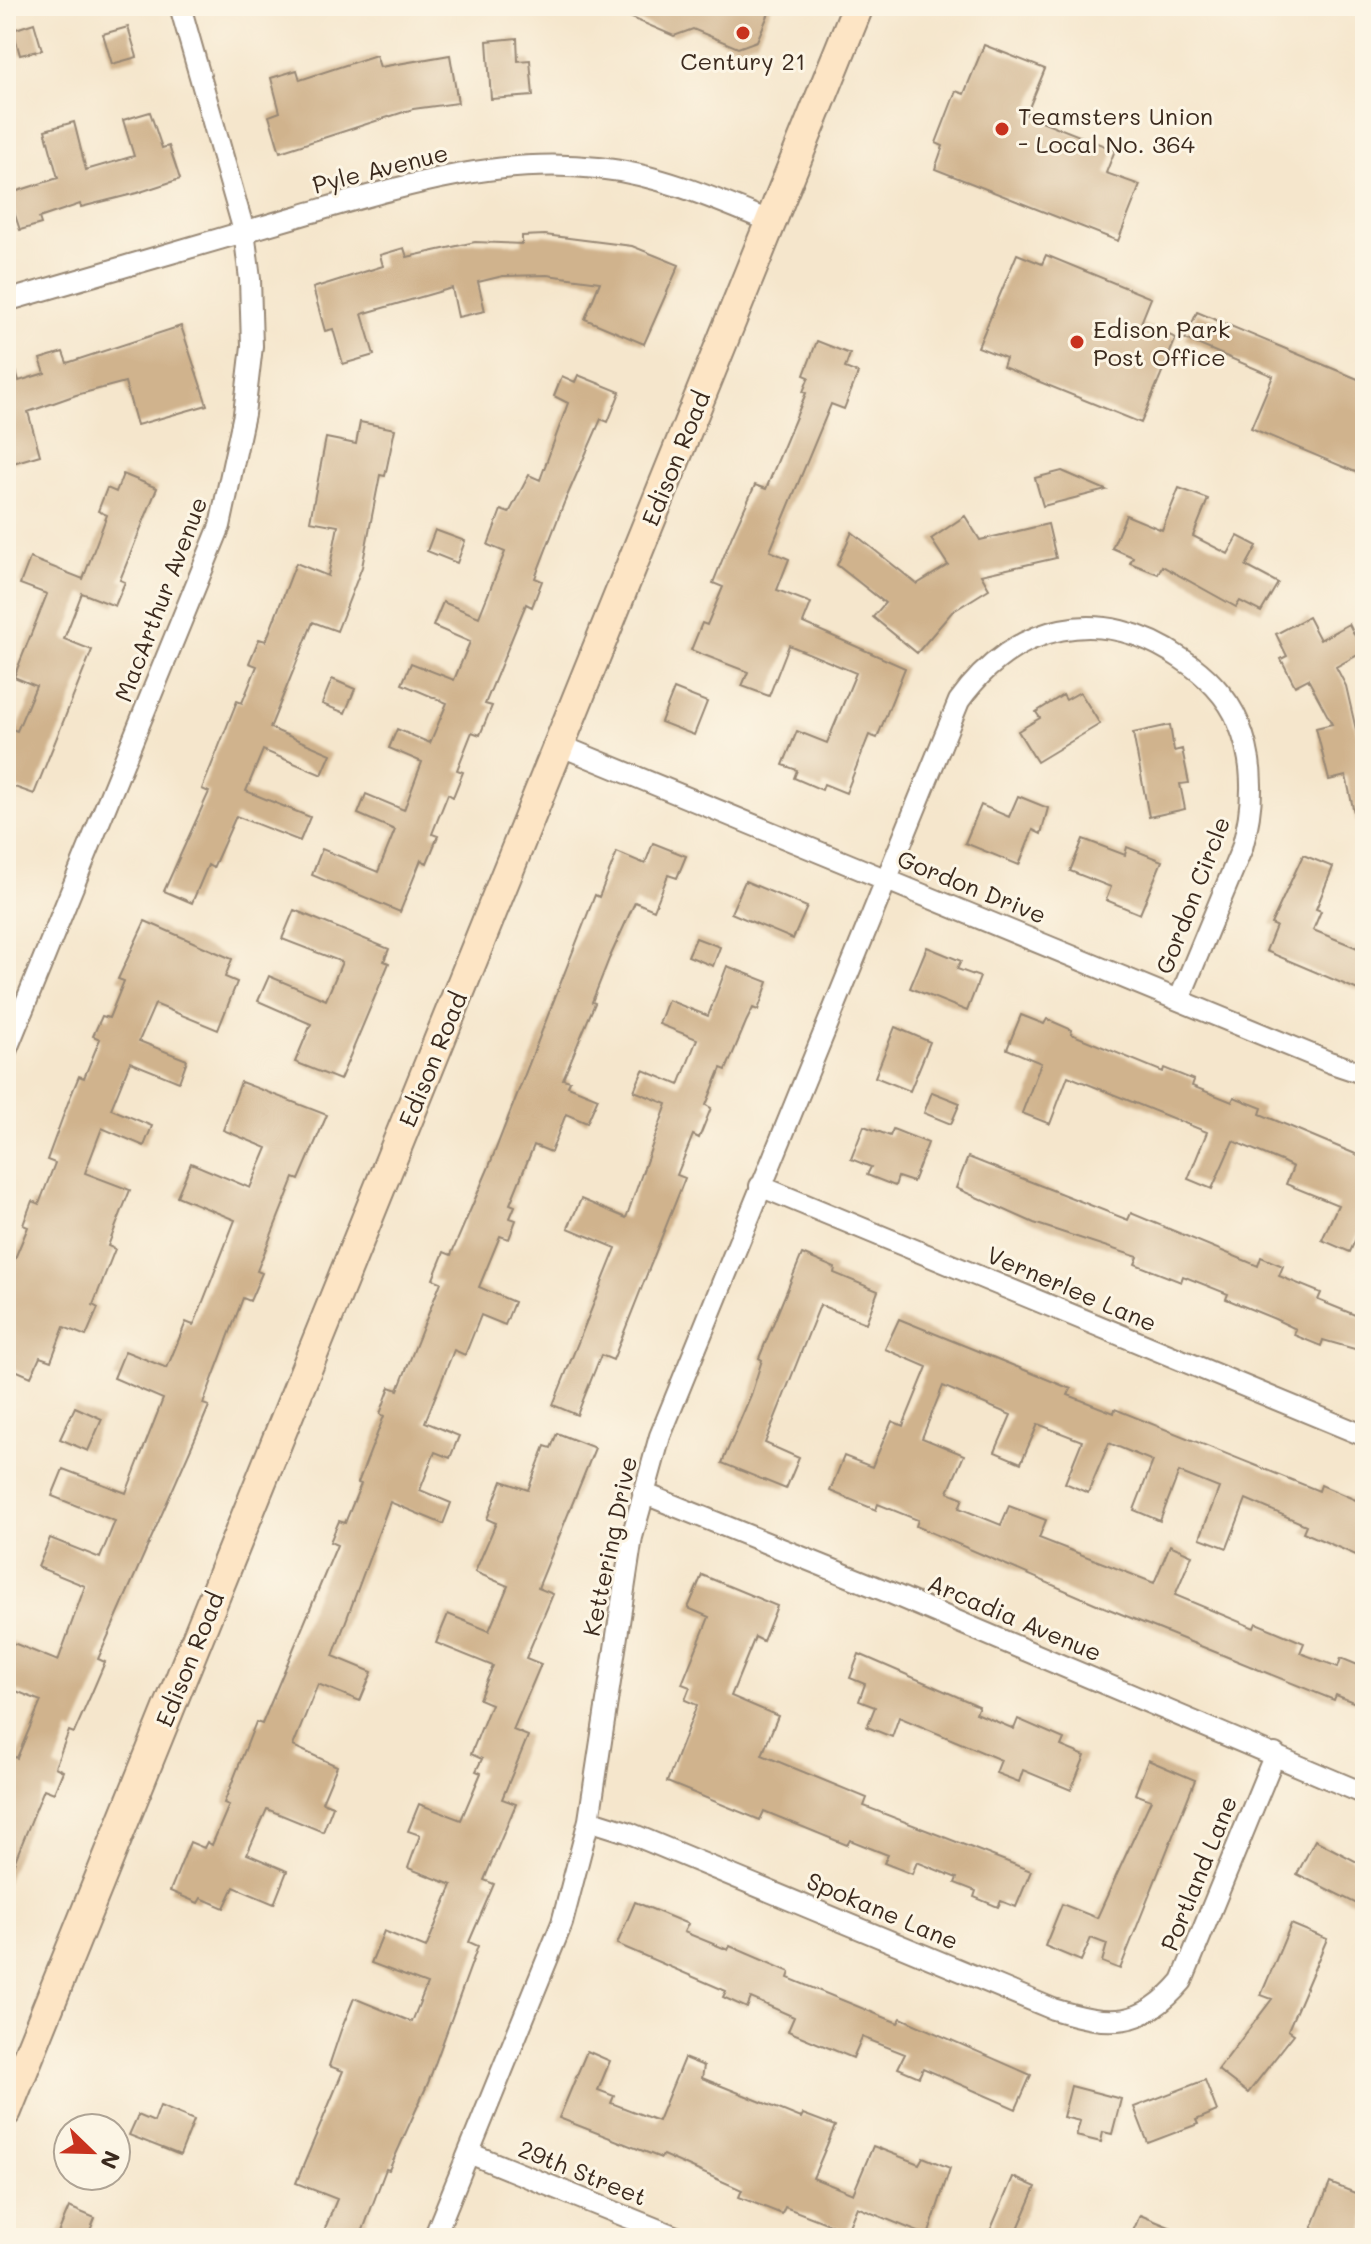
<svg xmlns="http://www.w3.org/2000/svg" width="1371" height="2244" viewBox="0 0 1371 2244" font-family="Mali,sans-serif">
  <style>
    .building { fill: #d0b38d }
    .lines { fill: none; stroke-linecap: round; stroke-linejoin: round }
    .minor-casing { stroke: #988875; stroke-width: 24 }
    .secondary-casing { stroke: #988875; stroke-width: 34 }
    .minor { stroke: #fff; stroke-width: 20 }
    .secondary { stroke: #fde5c5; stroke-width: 30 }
    .poi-dot { fill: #c8321e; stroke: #fcf5e5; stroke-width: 3 }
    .labels { text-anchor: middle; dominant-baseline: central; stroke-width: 6; stroke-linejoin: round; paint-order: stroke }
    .poi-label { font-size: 24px; fill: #3b2a1e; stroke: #fcf5e5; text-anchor: start }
    .street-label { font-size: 24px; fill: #3b2a1e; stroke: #fcf5e5 }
  </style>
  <rect width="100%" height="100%" fill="#fcf5e5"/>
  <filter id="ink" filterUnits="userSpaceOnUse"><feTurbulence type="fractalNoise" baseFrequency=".0125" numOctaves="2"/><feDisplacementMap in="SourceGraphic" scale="16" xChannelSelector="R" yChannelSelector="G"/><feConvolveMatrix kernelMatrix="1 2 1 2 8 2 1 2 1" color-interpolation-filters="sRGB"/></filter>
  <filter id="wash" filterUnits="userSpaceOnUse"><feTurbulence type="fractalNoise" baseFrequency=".006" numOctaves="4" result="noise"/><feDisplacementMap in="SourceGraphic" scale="32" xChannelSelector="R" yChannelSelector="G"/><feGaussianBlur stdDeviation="1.8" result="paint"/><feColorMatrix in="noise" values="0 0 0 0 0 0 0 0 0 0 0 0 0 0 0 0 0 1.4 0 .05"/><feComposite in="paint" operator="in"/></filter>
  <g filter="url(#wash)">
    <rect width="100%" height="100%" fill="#f5e6cc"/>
    <g id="blocks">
      <path class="building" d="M604,6H772L757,41L738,48L693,29L674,36Z
        M34,23L42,50L20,55L13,30Z
        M128,27L137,57L112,64L103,34Z
        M517,38L518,61L530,60L533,96L491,99L487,41Z
        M984,45L1045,69L1026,115L1115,150L1106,173L1140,185L1118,241L935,169L943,146L936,143L956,91L964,94Z
        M376,55L380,67L450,55L458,103L413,109L280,152L269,116L280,112L271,78L297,70L300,80Z
        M150,112L162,148L169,146L180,179L137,193L81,207L80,204L39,218L41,224L20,230L8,194L58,178L45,130L74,122L86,170L134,156L123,120Z
        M545,235L632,246L679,265L644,344L585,319L600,282L547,275L503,276L478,282L485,311L458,317L452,288L362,314L374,355L343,364L333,329L325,331L313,288L383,266L380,255L404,248L407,257L475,242L522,244V236Z
        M1017,254L1042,264L1046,255L1151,298L1141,323L1176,338L1141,423L1003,367L1006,358L978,347Z
        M1197,312L1365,382V476L1251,428L1273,376L1185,339Z
        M181,326L207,405L137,425L125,382L76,395L28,412L40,455L13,463L6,440V358L12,357L19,381L45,373L40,359L63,352L67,363Z
        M817,341L850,354L845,368L858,373L844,409L831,404L770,551L789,559L777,590L811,603L803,623L905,668L877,738L869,735L846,793L824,784L822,790L794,778L797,770L783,765L797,731L827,743L856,673L789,645L769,696L742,686L748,672L691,650L702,623L707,625L723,587L713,583L732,536L755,485L766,489L806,393L803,392L809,377L804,375Z
        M578,375L620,392L608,422L601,419L564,503L535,578L542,581L532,607L526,604L485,704L492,706L480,735L472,732L457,770L463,772L453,797L448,794L432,834L438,836L427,863L421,860L400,912L312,875L322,849L378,872L395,830L358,814L366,794L404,810L422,762L389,748L397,729L430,743L447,703L402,684L411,663L454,680L470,642L433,626L443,602L479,617L505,552L488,545L501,510L509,513L529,475L540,480L568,403L554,396L562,376L575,382Z
        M360,422L395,429L385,476L380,475L362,567L337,631L313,622L270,728L331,754L322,775L263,750L246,791L310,817L300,841L236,816L213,868L208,865L192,903L164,891L209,792L202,789L237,701L242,703L257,666L249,663L259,639L266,641L296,563L328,576L338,526L310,521L326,438L356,444Z
        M1062,471L1106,490L1043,506L1035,478Z
        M123,474L157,488L120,580L125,582L115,606L82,593L64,639L92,650L34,794L6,784V727L17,731L36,686L14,677L47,594L20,584L30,558L83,579L107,515L98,511L107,488L116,492Z
        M1179,488L1208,499L1193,536L1228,554L1238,536L1257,546L1246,566L1278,583L1261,612L1240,601L1236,607L1162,566L1158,574L1130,563L1133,557L1112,548L1126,515L1162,530Z
        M965,516L980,540L1048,524L1056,558L981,575L989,589L952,612L917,653L873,617L885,603L837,565L852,532L917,584L948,565L931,539Z
        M435,530L465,541L457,563L427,551Z
        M1308,617L1320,640L1349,624L1363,652L1336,667L1346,686L1360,747L1365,746V821L1356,822L1346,776L1329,780L1316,728L1332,724L1308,679L1295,686L1281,659L1287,656L1276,634Z
        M332,679L355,689L345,713L322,704Z
        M674,689L707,702L694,735L661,722Z
        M1080,692L1100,724L1037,762L1018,731L1040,718L1036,712L1063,695L1066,700Z
        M1170,725L1174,751L1182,749L1189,783L1180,784L1185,809L1149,817L1133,733Z
        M1018,796L1048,808L1041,834L1033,830L1019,865L965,843L981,805L1009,817Z
        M1083,839L1125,855L1127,847L1162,861L1140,914L1106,900L1111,887L1070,871Z
        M653,843L686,856L677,878L668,875L654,910L635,902L609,959L592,1002L595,1003L563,1079L570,1081L568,1086L598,1098L587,1123L566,1114L551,1152L534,1145L510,1204L515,1206L510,1218L516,1220L509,1239L500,1236L479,1287L514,1302L505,1325L481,1315L465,1355L454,1350L425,1422L459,1436L450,1458L435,1452L420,1490L451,1503L443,1524L390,1502L333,1656L372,1672L360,1701L318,1684L293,1746L337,1766L322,1802L333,1806L323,1832L267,1809L247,1854L287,1871L274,1904L234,1887L224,1908L201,1898L198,1903L170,1891L190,1842L204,1848L207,1842L212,1845L229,1805L224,1803L256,1722L262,1724L337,1545L330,1542L339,1521L345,1523L361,1484L358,1483L384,1416L380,1414L390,1387L398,1390L441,1282L433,1279L444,1252L451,1255L488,1169L595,895L599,897L617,852L645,864Z
        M1303,855L1333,867L1316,909L1321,911L1313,930L1365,951V993L1266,951L1276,926L1271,924Z
        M745,881L807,907L793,939L731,913Z
        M294,910L389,949L384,961L389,963L340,1080L295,1062L311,1024L258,1001L269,976L326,1000L342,962L282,939Z
        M145,921L232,959L225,977L237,982L218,1030L155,1004L139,1041L187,1060L179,1082L130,1062L111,1109L152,1126L144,1146L102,1128L85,1173L130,1190L108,1246L115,1249L93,1305L98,1308L86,1336L64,1327L51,1361L40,1357L31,1377L6,1366V1280L28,1227L23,1225L32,1201L39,1204L55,1163L47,1160L69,1100L79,1076L84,1078L100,1039L93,1036L102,1016L109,1018L124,981L118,979Z
        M696,938L720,947L713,966L688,956Z
        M927,947L961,961L957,969L980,977L967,1011L910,988Z
        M727,966L768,982L758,1010L753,1008L746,1022L726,1070L721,1068L706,1105L711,1108L699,1138L693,1135L677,1175L685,1178L613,1360L601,1355L577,1415L553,1405L616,1248L568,1228L581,1199L626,1218L667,1104L634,1091L643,1070L679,1085L697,1039L659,1024L668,1000L708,1016Z
        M1021,1015L1044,1024L1047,1019L1072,1030L1071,1034L1163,1072L1164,1068L1194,1080L1192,1086L1232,1102L1234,1097L1262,1108L1260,1114L1365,1158V1218L1350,1252L1322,1240L1338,1205L1286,1184L1293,1167L1281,1161L1233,1141L1212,1189L1188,1179L1207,1132L1068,1076L1050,1124L1022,1113L1041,1063L1007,1049Z
        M895,1027L930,1042L910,1091L875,1077Z
        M241,1082L327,1115L299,1180L294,1178L257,1271L262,1273L250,1301L243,1298L203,1404L209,1406L201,1425L98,1659L105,1662L93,1690L74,1733L69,1731L55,1767L63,1771L54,1793L44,1789L6,1883V1754L17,1758L41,1701L6,1687V1640L58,1661L85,1586L38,1567L50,1538L100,1558L115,1521L52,1496L63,1469L126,1493L163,1399L114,1378L125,1351L167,1368L186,1322L193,1325L195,1322L235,1220L177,1196L191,1163L250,1188L267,1148L223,1130Z
        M932,1092L960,1103L951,1124L924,1113Z
        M864,1126L890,1136L893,1129L928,1143L913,1182L898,1177L895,1186L867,1175L871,1167L851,1159Z
        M968,1157L1128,1220L1131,1213L1258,1266L1261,1257L1283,1266L1279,1276L1321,1293L1318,1300L1365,1319V1352L1323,1340L1321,1346L1294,1335L1296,1329L1275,1319L1226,1299L1228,1294L1183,1276L1181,1282L1135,1264L1138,1257L1034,1223L956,1188Z
        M802,1254L835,1268L834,1273L878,1291L866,1323L820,1305L765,1443L799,1458L786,1489L722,1463L751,1395L762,1360L759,1358Z
        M899,1319L1071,1389L1068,1395L1114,1413L1115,1409L1319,1491L1321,1485L1365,1504V1559L1303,1532L1306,1525L1246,1499L1227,1548L1200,1538L1219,1488L1179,1472L1160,1521L1134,1510L1153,1461L1109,1443L1088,1493L1065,1483L1082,1441L1038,1424L1021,1463L995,1452L1011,1415L943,1386L922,1438L964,1455L948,1492L963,1498L959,1508L1001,1525L1009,1506L1046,1520L1039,1538L1154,1583L1170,1545L1192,1555L1175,1595L1254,1628L1256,1623L1304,1643L1300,1653L1338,1667L1341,1658L1365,1668V1687L1358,1704L1336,1695L1334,1700L1099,1605L916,1526L918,1520L878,1504L876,1510L830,1491L844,1456L872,1467L892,1421L903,1426L927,1367L885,1349Z
        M75,1407L102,1419L88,1451L60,1439Z
        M557,1433L595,1448L538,1588L553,1594L526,1658L541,1664L513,1730L528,1736L502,1799L516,1804L484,1880L494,1884L469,1942L478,1946L428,2083L389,2170L386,2169L360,2238H321L337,2199L296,2183L343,2071L329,2066L341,2030L354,1998L412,2022L427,1984L371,1963L384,1931L426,1948L452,1885L408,1868L420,1835L408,1831L419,1804L461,1820L481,1773L476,1771L482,1759L471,1754L491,1704L479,1699L493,1666L436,1643L448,1614L489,1631L508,1586L475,1572L496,1523L487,1519L502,1481L528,1490L545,1446L551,1448Z
        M702,1575L777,1606L763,1641L755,1637L731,1696L778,1716L762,1755L867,1798L864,1806L1031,1871L1016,1907L1001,1901L998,1907L974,1897L976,1891L955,1883L957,1878L917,1862L912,1874L884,1863L888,1855L850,1840L847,1845L764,1811L760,1820L667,1782L697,1705L685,1700L690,1687L682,1684L709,1617L688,1608Z
        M859,1654L979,1706L976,1713L1014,1729L1018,1719L1064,1739L1061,1746L1085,1756L1071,1790L1023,1770L1019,1782L996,1773L1001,1760L899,1717L892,1737L867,1727L875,1707L859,1701L865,1684L850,1678Z
        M1148,1760L1195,1780L1120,1969L1102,1962L1107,1944L1091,1938L1081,1961L1045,1946L1062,1904L1097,1918L1151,1800L1135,1794Z
        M1315,1840L1365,1866V1908L1297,1874Z
        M635,1902L688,1924L684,1932L728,1950L730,1946L790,1972L788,1978L898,2023L901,2018L1031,2075L1016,2109L923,2068L919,2077L898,2068L905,2054L862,2037L853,2058L788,2031L794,2017L751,1998L747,2008L723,1997L726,1991L617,1944Z
        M1291,1924L1327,1939L1288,2030L1294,2034L1248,2093L1218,2070L1272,1999L1261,1995Z
        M587,2051L610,2061L598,2090L614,2096L611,2103L658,2121L684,2058L704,2066L702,2078L801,2118L803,2114L835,2126L813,2178L853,2194L873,2146L919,2164L923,2157L950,2168L928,2236L857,2207L847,2231L785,2207L782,2214L739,2197L742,2190L663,2155L661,2158L559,2118Z
        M1205,2080L1217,2111L1196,2120L1198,2124L1148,2143L1134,2107Z
        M1071,2086L1121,2099L1112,2134L1103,2132L1101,2142L1076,2136L1080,2121L1063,2117Z
        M160,2106L194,2120L180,2155L129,2135L138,2115L154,2122Z
        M1013,2177L1036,2187L1014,2238H987Z
        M1330,2183L1365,2197V2238H1339L1312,2228Z
        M69,2207L95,2218L87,2238H56Z
        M1140,2215L1196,2238H1130Z"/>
    </g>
  </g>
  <g filter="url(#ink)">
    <use href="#blocks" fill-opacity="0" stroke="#988875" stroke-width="2"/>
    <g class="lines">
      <g class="minor-casing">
        <path id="minor" d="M6,301C105,273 203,243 302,215C399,187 496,156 598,168C658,174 716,199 771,222
          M559,745L1329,1062L1365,1074
          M6,1051L220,526L244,414L252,346L250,279L244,231L180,6
          M760,1186L1365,1436
          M643,1493L888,1592L1365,1794
          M589,1820L627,1832L1053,2009C1109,2026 1142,2029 1182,1981L1275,1754
          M469,2153L679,2238
          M434,2238L562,1923L589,1820L632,1537L660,1436L959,701C1015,623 1101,603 1182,659C1205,674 1228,697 1238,722C1256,764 1254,806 1242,848L1179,1000"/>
      </g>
      <g class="secondary-casing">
        <path id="secondary" d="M6,2111L858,6"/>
      </g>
      <use href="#minor" class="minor"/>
      <use href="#secondary" class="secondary"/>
    </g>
  </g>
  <g class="poi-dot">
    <circle cx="743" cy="33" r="8"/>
    <circle cx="1002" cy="129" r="8"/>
    <circle cx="1077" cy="342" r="8"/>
  </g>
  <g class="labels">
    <g class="poi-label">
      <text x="743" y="60" text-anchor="middle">Century 21</text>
      <text x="1018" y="115">Teamsters Union<tspan x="1018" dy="28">- Local No. 364</tspan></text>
      <text x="1093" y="328">Edison Park<tspan x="1093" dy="28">Post Office</tspan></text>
    </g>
    <g class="street-label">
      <text transform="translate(380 168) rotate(-14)">Pyle Avenue</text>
      <text transform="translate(675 458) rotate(-68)">Edison Road</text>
      <text transform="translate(160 599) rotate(-69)">MacArthur Avenue</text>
      <text transform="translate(972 886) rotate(22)">Gordon Drive</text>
      <text transform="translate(1192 895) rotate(-69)">Gordon Circle</text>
      <text transform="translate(432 1059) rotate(-68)">Edison Road</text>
      <text transform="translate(1072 1288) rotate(23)">Vernerlee Lane</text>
      <text transform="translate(609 1546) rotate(-78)">Kettering Drive</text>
      <text transform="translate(1015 1617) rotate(23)">Arcadia Avenue</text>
      <text transform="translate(189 1659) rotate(-68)">Edison Road</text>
      <text transform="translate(1198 1873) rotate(-68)">Portland Lane</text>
      <text transform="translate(883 1910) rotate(23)">Spokane Lane</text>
      <text transform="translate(583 2172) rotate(22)">29th Street</text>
    </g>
  </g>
  <rect width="1371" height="2244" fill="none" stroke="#fcf5e5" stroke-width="32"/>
  <g transform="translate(92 2152) rotate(113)"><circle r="38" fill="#fcf5e5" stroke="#afa495" stroke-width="2"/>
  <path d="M0-6L14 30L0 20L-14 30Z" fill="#c8321e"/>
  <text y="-12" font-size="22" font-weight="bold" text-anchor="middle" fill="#3b2a1e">N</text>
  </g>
</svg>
